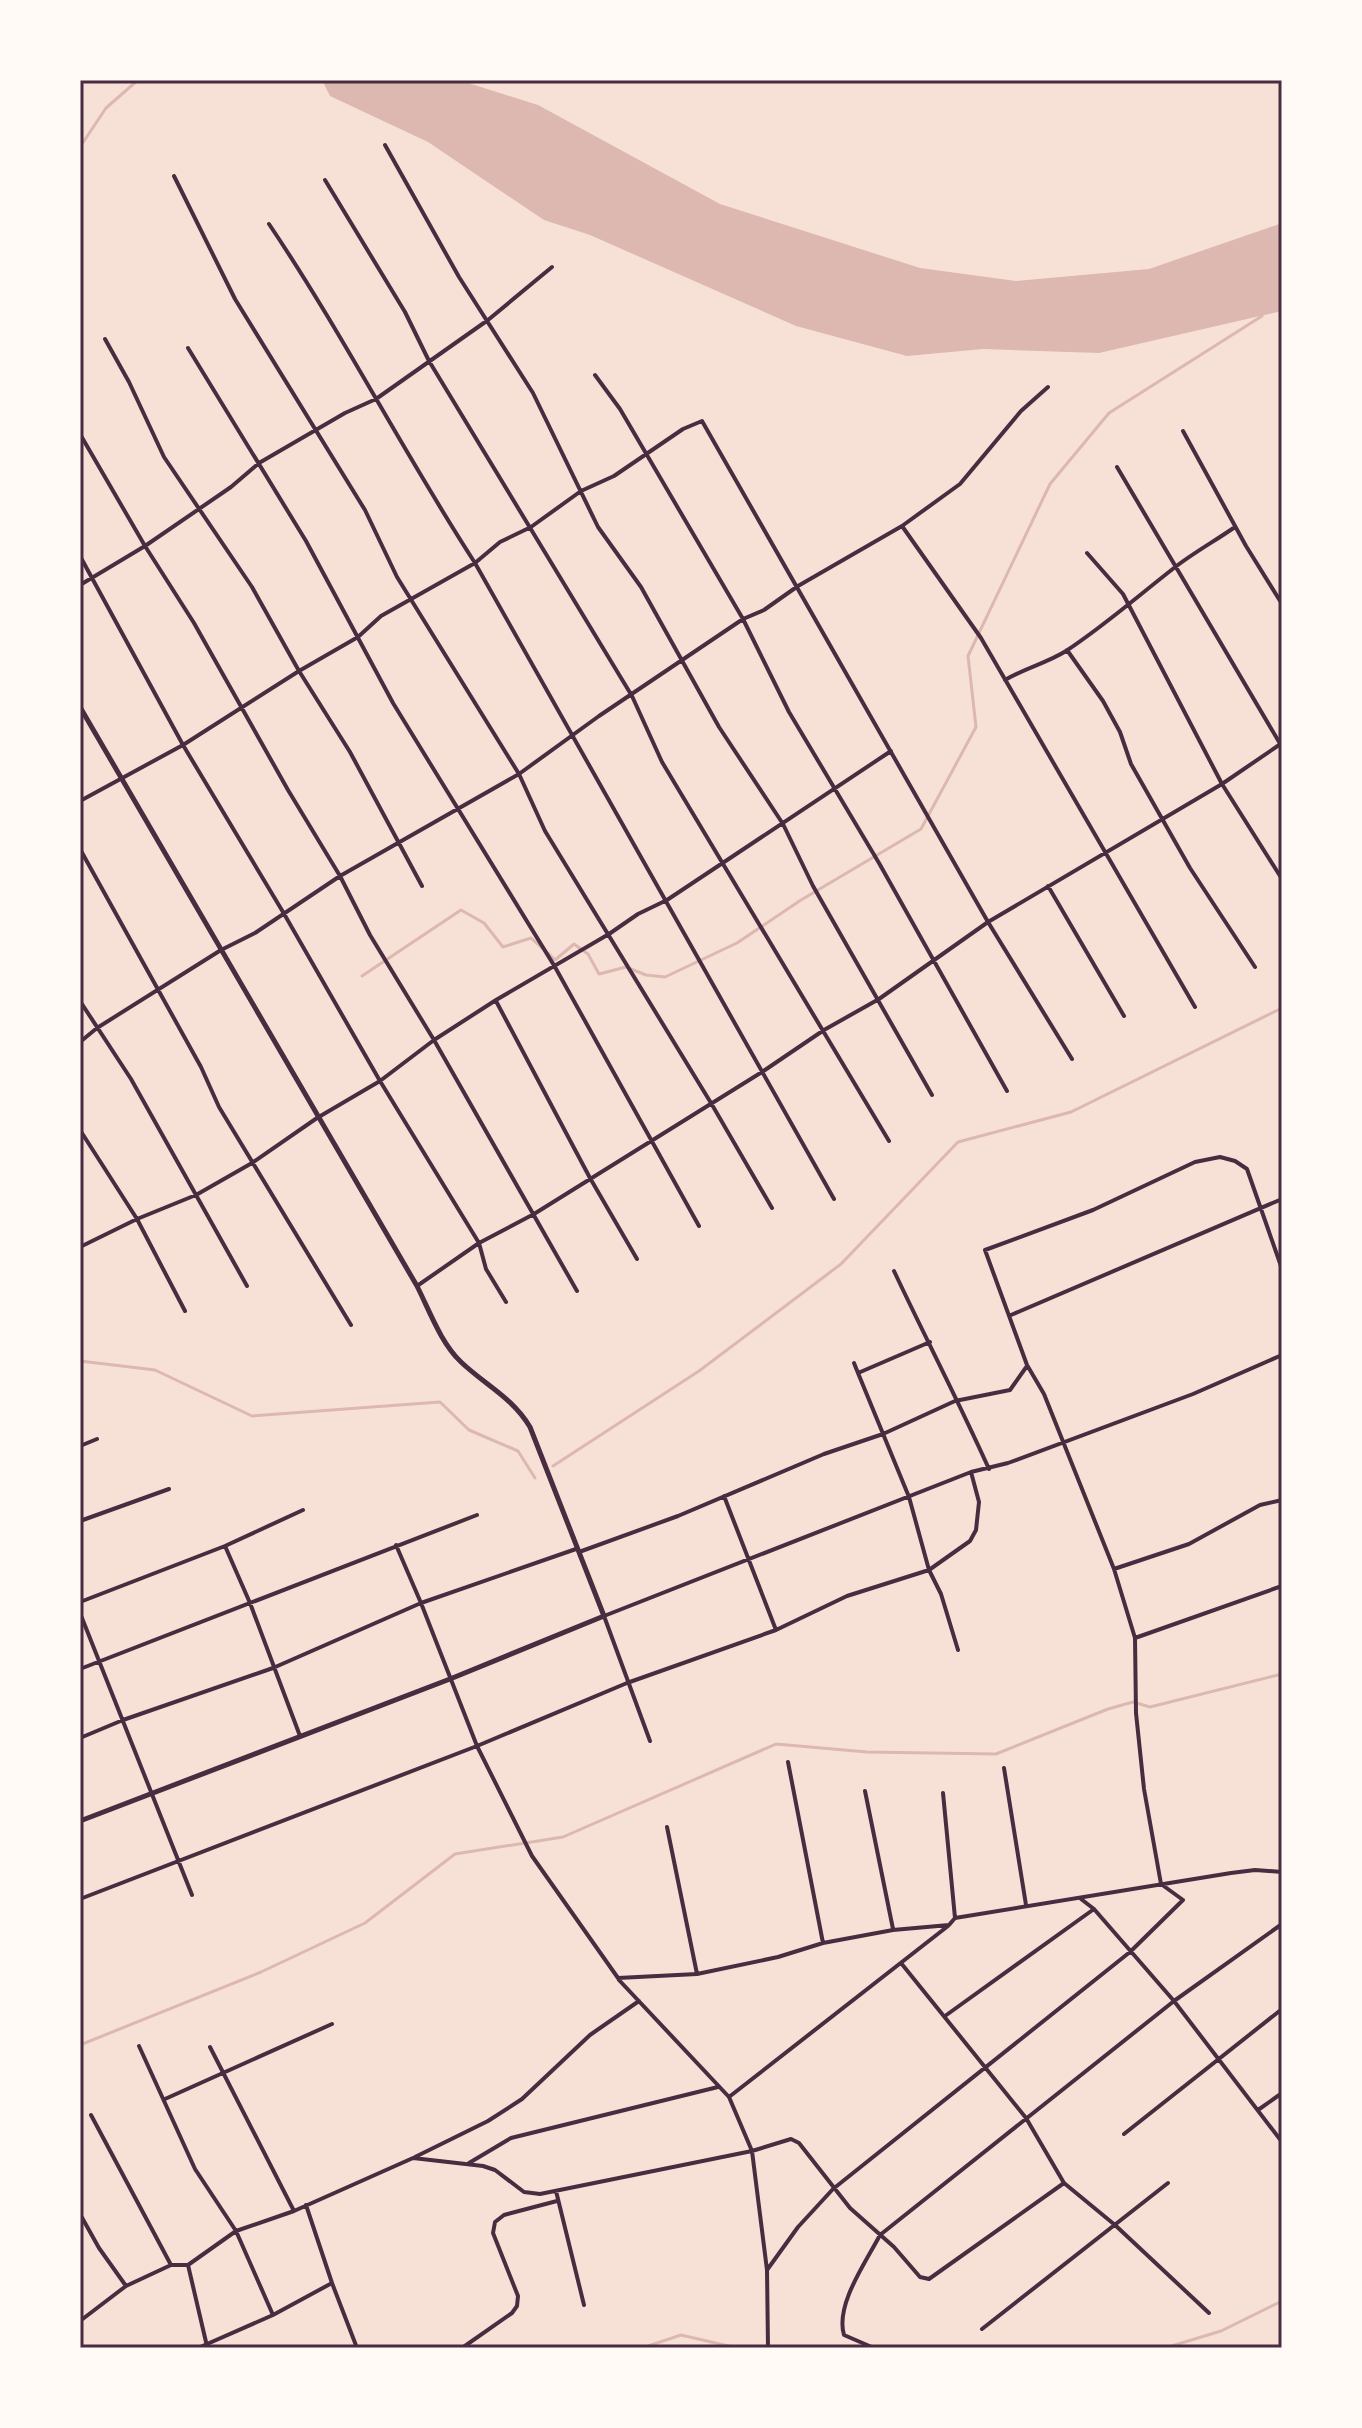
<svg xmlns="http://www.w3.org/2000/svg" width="1362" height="2428" viewBox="0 0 1362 2428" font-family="Mulish,sans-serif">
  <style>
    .water { fill: #dcb8b0 }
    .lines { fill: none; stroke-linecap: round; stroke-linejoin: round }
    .stream { stroke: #dcb8b0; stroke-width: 3 }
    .minor { stroke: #4a2c40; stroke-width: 4 }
    .tertiary { stroke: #4a2c40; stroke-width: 5 }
    .neatline { fill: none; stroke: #4a2c40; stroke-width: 3 }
  </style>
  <rect width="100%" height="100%" fill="#f7e1d7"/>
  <path class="water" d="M322,80H459L538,105L720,204L920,268L1016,281L1149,269L1282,223V311L1099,353L983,349L907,356L796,326L590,235L544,220L428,142L330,96Z"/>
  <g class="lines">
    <path class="stream" d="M80,147L106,108L138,80
      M548,953L555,960L574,944L588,954L599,974L626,967L646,975L665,977L737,943L801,900L921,829L976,727L968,656L1050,484L1109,413L1262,316
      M362,976L461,910L484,923L503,947L531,938L542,948
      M80,1361L155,1370L252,1416L440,1402L469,1430L518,1451L535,1478
      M553,1466L699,1371L841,1264L958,1142L1071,1112L1282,1008
      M80,2045L261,1972L365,1923L455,1854L563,1837L776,1744L867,1752L996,1754L1108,1709L1133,1702L1150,1707L1282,1674
      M642,2348L681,2335L737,2348
      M1165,2348L1221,2331L1282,2301"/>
    <path class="minor" d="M385,145L459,277L533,393L598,527L641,587L719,727L783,824L813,886L932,1095
      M174,176L235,299L365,510L397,577L519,774L545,831L711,1103L772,1208
      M325,180L405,312L429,361L632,696L662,762L889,1141
      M269,224C343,334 403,452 475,563L834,1199
      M105,339L129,382L164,457L252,587L299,671L350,752L422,886
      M188,348L306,541L393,703L555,967L699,1226
      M595,375L620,409L743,619L789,712L879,863L1007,1091
      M1183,431L1246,546L1282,604
      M80,434L145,546L194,623L288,790L340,876L370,935L434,1040L577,1291
      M1117,467L1282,747
      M902,526L981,638L1195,1007
      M1087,553L1123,594L1222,784L1282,879
      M80,556L183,745L283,912L380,1081L479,1243L486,1269L506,1302
      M80,585L145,546L231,487L259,463L345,413L376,399L488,320L552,267
      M1067,650L1103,701L1120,732L1131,764L1190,868L1255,967
      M1005,680C1025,668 1047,663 1066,651C1104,626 1138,596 1174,568C1193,553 1215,541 1235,527
      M80,801L183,745L299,671L358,637L381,616L475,563L500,542L531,527L581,491L614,476L683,429L702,421L988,922L1072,1059
      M80,849L201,1067L219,1107L351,1325
      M1048,886L1124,1016
      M80,1001L131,1079L247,1286
      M496,1001L590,1178L637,1259
      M80,1042L97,1028L221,950L255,933L340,876L519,774L599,716L743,619L764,610L798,586L902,526L960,484L1021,411L1048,387
      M80,1130L137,1219L185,1311
      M80,1247L137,1219L196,1195L252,1163L317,1118L380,1081L434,1040L496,1000L609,934L638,914L667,900L891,751
      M894,1271C925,1337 959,1402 989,1469
      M417,1286L479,1243L534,1214L762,1072L824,1030L879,999L988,922L1222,784L1282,743
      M1011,1315L1282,1199
      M854,1363L858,1373L930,1342
      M858,1373L909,1497L929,1570L941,1594L958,1650
      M80,1446L97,1439
      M724,1496L776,1630
      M80,1521L169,1489
      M396,1545L421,1603L477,1746L532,1856L618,1978L697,1974L778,1957L823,1943L893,1930L949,1925L955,1918L1231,1873L1255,1870L1282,1872
      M225,1546L250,1603L300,1736
      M579,1552L678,1516L824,1454L883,1434L955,1401L1010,1390L1027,1366
      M1114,1569L1189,1544L1260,1505L1282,1500
      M80,1602L225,1546L303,1510
      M80,1613L192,1895
      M1135,1638L1282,1586
      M80,1669L477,1515
      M80,1738L123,1720L273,1668L421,1603L576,1549
      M650,1741L604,1616L971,1472L1008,1463L1193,1394L1282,1355
      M788,1762L823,1943
      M1004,1768L1026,1905
      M865,1791L893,1929
      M943,1793L955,1918
      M667,1827L697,1974
      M80,1899L477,1746L627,1683L776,1630L847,1596L929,1570L970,1541L976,1530L979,1502L971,1472
      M1081,1899L1094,1909L1174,2001L1282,2142
      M901,1963L1026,2118L1064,2183L1115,2225L1209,2313
      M619,1980L729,2097L752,2151L767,2270L768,2348
      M945,2016L1094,1909
      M139,2046L195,2169L236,2231L273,2315
      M210,2047L294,2211
      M729,2097L948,1926
      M165,2099L332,2024
      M1258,2110L1282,2093
      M91,2115L171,2265
      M1124,2134L1282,2009
      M415,2157L488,2121L522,2099L590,2035L639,2001
      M469,2163L511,2138L718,2087
      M556,2191L584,2305
      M80,2214L99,2248L126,2286
      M188,2265L206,2342
      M767,2270L798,2227L833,2189L1130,1952L1183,1900L1161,1884L1144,1789L1136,1713L1135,1638L1114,1569L1044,1394L1027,1365L985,1250L1093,1210L1195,1162L1220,1157L1235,1161L1247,1169L1282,1269
      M332,2283L357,2348
      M80,2321L126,2286L171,2265H188L236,2231L294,2211L413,2158L483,2166L495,2170L524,2192L540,2194L752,2151L791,2139L799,2143L850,2208L894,2247L920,2277L929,2279L1064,2183
      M982,2329L1168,2183
      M198,2348L273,2315L332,2283L306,2205
      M462,2348L512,2313L517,2306L518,2296L493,2233L495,2222L504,2215L557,2201
      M874,2348L844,2335C835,2305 866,2262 880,2235L1174,2001L1282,1924"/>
    <path class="tertiary" d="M80,707L417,1286C430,1312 441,1343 461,1362C485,1385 512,1397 530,1427L604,1616L450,1679L80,1821"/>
  </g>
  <rect width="1362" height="2428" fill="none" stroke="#fffaf5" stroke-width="164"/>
  <rect x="82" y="82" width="1198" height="2264" class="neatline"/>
</svg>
